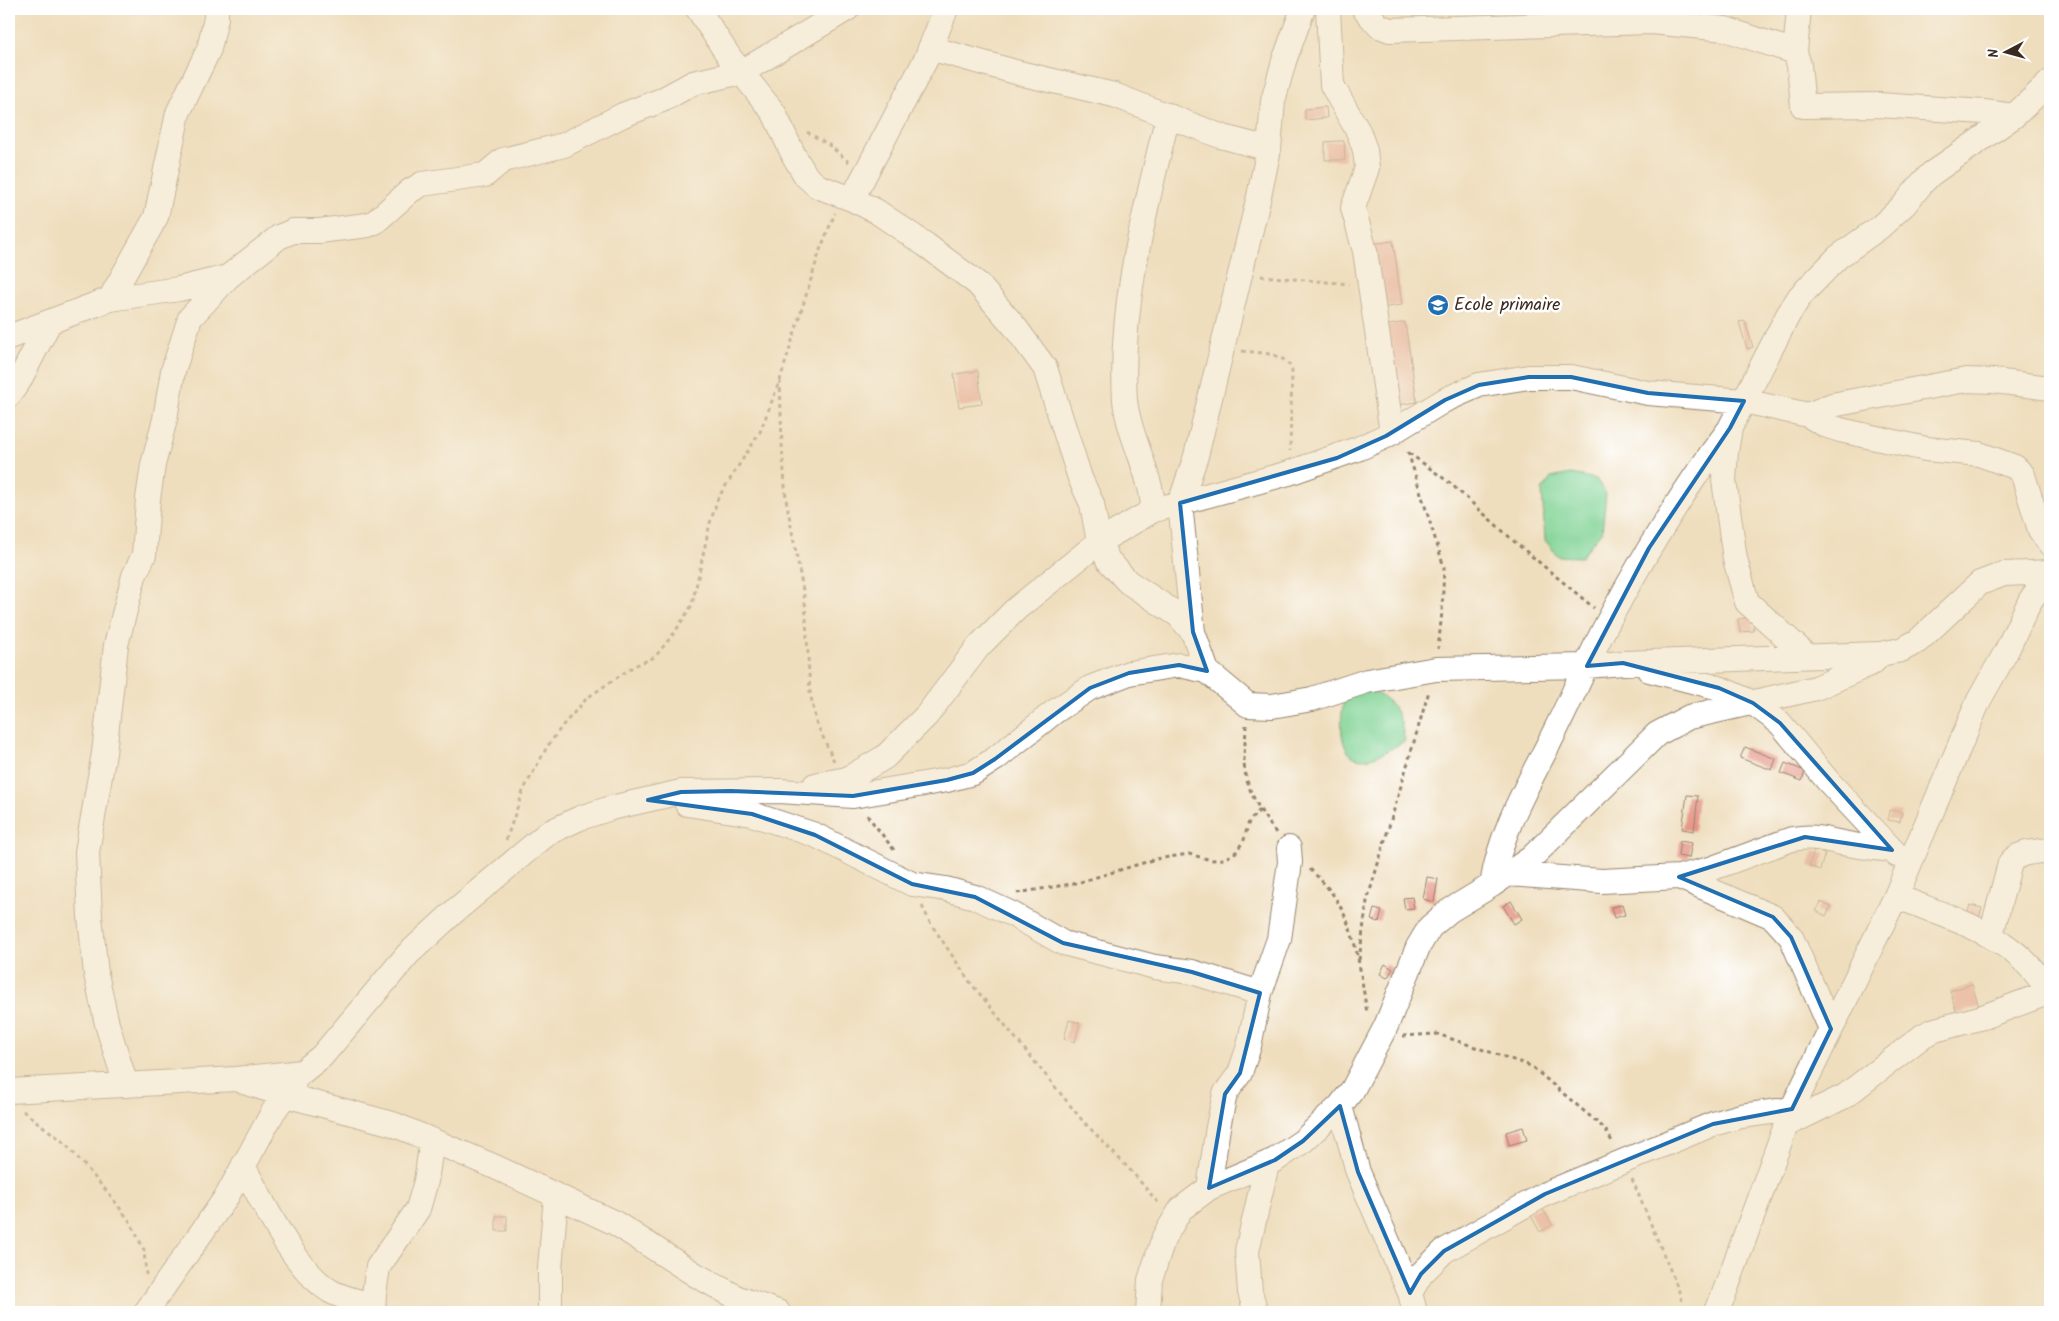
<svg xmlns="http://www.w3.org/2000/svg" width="2059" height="1321" viewBox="0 0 2059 1321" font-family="Kalam,sans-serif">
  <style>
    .green { fill: #81d394; stroke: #5e7e59 }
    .building { fill: #e59586 }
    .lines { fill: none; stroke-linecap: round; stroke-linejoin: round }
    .minor-casing { stroke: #95846e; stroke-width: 26 }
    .path { stroke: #95846e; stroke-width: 3; stroke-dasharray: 4 4; stroke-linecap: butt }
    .minor { stroke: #fff; stroke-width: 24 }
    .marked { fill: none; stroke: #1f6fb2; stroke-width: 4; stroke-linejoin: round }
    .labels { text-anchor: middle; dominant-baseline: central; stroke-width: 5; stroke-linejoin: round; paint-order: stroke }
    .poi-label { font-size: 18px; fill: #3b2a1e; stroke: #fff; text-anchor: start }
  </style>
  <rect width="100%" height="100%" fill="#fff"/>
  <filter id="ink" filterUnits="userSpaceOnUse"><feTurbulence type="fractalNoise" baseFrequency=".02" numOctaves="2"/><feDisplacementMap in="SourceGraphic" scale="10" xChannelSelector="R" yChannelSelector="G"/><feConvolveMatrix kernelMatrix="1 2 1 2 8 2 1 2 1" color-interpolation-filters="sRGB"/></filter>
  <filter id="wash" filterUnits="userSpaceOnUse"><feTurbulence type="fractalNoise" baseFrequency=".0096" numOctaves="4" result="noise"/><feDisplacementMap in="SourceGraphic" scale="20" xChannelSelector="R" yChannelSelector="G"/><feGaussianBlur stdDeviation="1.12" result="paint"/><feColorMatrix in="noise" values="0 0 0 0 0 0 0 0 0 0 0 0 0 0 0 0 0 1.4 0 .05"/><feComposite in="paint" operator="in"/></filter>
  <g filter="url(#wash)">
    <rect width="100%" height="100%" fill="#efdebe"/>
    <path class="green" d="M1571,474L1596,479L1606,494L1602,531L1581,557L1558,556L1545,540L1542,490L1551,478Z
      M1367,686C1374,694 1384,696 1390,703C1400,713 1402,727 1405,741C1393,747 1376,759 1363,759C1334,759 1341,709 1346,691Z"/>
    <g id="blocks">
      <path class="building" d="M1326,107L1327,118L1305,120V109Z
        M1337,141H1344L1345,160H1325V142Z
        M1393,241L1402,305L1381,308L1372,244Z
        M1745,321L1753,347L1747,349L1739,322Z
        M1405,322L1417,402L1397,405L1384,326Z
        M978,371L982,404L959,407L954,374Z
        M1752,617L1754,631L1740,632L1738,619Z
        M1745,747L1776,759L1772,770L1740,758Z
        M1785,763L1805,771L1802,781L1781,773Z
        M1687,795L1698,796L1694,831L1682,829Z
        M1889,810L1902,812L1900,822L1888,820Z
        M1680,841L1692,843L1689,858L1678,856Z
        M1814,850L1825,853L1820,870L1809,866Z
        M1427,877L1438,879L1434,902L1423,899Z
        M1412,897L1414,908L1405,909L1403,898Z
        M1511,901L1522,919L1514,924L1503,906Z
        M1821,902L1831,907L1826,916L1816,911Z
        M1622,905L1625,915L1614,918L1611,907Z
        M1970,905L1982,908L1979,918L1967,915Z
        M1374,909L1382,911L1379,922L1371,920Z
        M1385,964L1393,969L1387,978L1380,974Z
        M1972,984L1979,1007L1957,1014L1950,991Z
        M1069,1020L1080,1023L1075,1042L1064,1039Z
        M1523,1127L1527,1140L1509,1145L1506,1132Z
        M1541,1206L1552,1225L1540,1232L1529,1212Z
        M496,1216H507V1231H496Z"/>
    </g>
  </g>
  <g filter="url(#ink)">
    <use href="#blocks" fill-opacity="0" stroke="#95846e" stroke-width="1"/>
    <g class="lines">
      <g class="minor-casing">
        <path id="minor" d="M698,9L730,58L774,113L794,156L806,176L817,186L852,199L876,211L926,245L978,284L1015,327L1045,368L1080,478L1092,504L1099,542L1108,560L1128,582L1178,615L1193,632L1207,671
          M1328,9L1332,85L1359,133L1365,150L1367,168L1353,208L1365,251L1392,433
          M1364,9L1379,26L1390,30L1651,22L1725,29L1795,52
          M1799,9L1795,52L1799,65L1803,106L1879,105L1984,112L2014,116
          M930,48L1019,73L1114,95L1220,136L1269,149
          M852,199L926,59L946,9
          M110,299L156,217L178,113L209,49L216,18V9
          M9,337L110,299L179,289L228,277L279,237L293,231H319L368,225L375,222L410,191L422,184L485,175L503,160L564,145L623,115L662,100L693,83L742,72L847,9
          M9,395L19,381L49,323
          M1808,415L1825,425L1840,430L1926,449L1979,454L2015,467L2023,475L2040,530L2050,544
          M1154,510C1152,501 1152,492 1149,484C1142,455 1128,430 1125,400C1119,303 1146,208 1168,115
          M1193,632L1180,503L1196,456L1259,196L1269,149L1273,101L1284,61L1303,9
          M1807,656L1747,602L1735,559L1724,480L1726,452L1730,428L1788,315L1800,296L1838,257L1880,227L1904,205L1923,182L1931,174L2014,116L2050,82
          M1649,670L1719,688L1753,703L1780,723L1828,781L1897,855
          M815,785L847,779L885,757L927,715L979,646L1016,609L1099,542L1154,510L1289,473L1360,448L1386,436L1445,400L1479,385L1529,377H1571L1648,393L1744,401L1808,415L1832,405L1966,380L1994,381L2050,388
          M687,804L752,814L815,835L912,884L946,889L975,897L1012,914L1063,943L1155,967L1192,972L1260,993L1279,939L1290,862L1289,848
          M1508,874L1602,881L1679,877L1713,868L1792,839C1818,835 1824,840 1848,844C1862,847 1877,848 1892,850
          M1679,877L1773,917L1791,937L1831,1029
          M1492,885C1501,826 1532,779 1557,727C1575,691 1591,653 1610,618C1645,553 1683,490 1728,431
          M1896,896C1955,921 2016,934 2050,994
          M1991,935L2010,863C2019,851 2036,852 2050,850
          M244,1082L285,1095L393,1124L493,1166L615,1223L696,1275L738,1298L778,1312
          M126,1085L107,1024L96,974L90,917L87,852L104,753L116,645L134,576L144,555L148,499L153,465L165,419L173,371L190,318L228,277
          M9,1091L236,1079L302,1072L322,1056L408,954L456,910L548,833L580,818L611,808L681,792L780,791L853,796L947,780L973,773L995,759L1054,712L1090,688L1129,673L1179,665L1207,671L1248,705L1272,706L1312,699L1367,681L1436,669L1587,666L1623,663L1880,654L1901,650L1918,641L1980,583L2004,574L2050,572
          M1340,1106L1358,1172L1410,1293L1415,1312
          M1786,1125L1845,1096L1924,1035L1935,1030L1983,1017L2050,992
          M243,1166C264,1203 293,1268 330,1291C342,1298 359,1301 373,1306
          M1209,1188L1218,1127L1225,1094L1240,1073L1249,1046L1260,993
          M1410,1293L1421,1274L1444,1251L1545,1194L1713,1124L1741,1116L1792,1109
          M146,1312L227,1196L273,1112L294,1083
          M373,1312L374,1294L378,1267L418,1209L426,1181L432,1140
          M550,1312V1269L556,1196
          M1148,1312L1150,1280L1164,1237L1181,1209L1209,1188L1275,1160L1303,1141L1340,1106L1353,1089L1386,1026L1418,947L1430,927L1449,911L1492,885L1531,858L1657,734L1689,717L1816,688L1872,663L1879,656
          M1256,1312L1250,1292L1247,1251L1267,1164
          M1715,1312L1722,1299L1792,1109L1896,896L1979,700L2006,652L2030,601L2050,572"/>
      </g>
      <path class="path" d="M807,132L829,145L849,162
        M1261,276L1349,284
        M1242,351C1258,353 1287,352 1292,371L1290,451
        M780,380L782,445L786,499L805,601L810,692L816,722L834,761
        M1408,452L1444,567L1442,612L1438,649
        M1409,453L1450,483L1516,543L1594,608
        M1246,725C1246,737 1244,749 1244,760C1244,788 1261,812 1276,833
        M867,815L894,850
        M506,840L523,791L547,747L563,725L587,698L634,666L655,657L675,632L692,605L710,523L718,498L760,432L780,380L820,250L835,213
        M1310,869C1320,879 1330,889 1337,901C1357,933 1361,976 1367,1013
        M1017,893L1077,883L1156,859L1189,854L1211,860L1224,859L1236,852L1244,840L1249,821L1260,810
        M922,906L931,924L970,982L1082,1120L1133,1173L1159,1204
        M1359,960L1367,901L1429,691
        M1403,1036L1437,1034L1531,1066L1605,1129L1613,1143
        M23,1111L65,1143L110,1195L131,1223L144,1250L146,1275
        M1632,1179L1679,1291L1685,1312"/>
      <use href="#minor" class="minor"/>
    </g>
  </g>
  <path d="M0 0H2059V1321H0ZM1529,377H1571L1648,393L1744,401L1730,428L1649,548L1587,666L1623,663L1719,688L1753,703L1780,723L1892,850L1805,837L1679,877L1773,917L1791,937L1831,1029L1792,1109L1713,1124L1545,1194L1444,1251L1421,1274L1410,1293L1358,1172L1340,1106L1303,1141L1275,1160L1209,1188L1225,1094L1240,1073L1260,993L1192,972L1063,943L975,897L912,884L815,835L752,814L648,800L681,792L731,791L853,796L947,780L973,773L995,759L1090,688L1129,673L1179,665L1207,671L1193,632L1180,503L1337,458L1386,436L1445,400L1479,385Z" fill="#efdebe" fill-opacity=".55" fill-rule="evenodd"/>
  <path class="marked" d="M1529,377H1571L1648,393L1744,401L1730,428L1649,548L1587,666L1623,663L1719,688L1753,703L1780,723L1892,850L1805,837L1679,877L1773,917L1791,937L1831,1029L1792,1109L1713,1124L1545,1194L1444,1251L1421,1274L1410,1293L1358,1172L1340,1106L1303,1141L1275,1160L1209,1188L1225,1094L1240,1073L1260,993L1192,972L1063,943L975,897L912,884L815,835L752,814L648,800L681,792L731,791L853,796L947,780L973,773L995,759L1090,688L1129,673L1179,665L1207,671L1193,632L1180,503L1337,458L1386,436L1445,400L1479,385Z"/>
  <defs>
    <g id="school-disc" transform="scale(1.125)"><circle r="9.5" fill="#1f6fb2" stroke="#fff"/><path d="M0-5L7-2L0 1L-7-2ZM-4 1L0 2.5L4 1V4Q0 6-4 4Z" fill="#fff"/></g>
  </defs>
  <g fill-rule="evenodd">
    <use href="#school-disc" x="1438" y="305"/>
  </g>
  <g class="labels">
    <g class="poi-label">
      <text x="1454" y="305">Ecole primaire</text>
    </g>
  </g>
  <rect width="2059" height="1321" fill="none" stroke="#fff" stroke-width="30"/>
  <g transform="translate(2006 52) rotate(264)" stroke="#ffffff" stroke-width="4" paint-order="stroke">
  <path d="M0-4L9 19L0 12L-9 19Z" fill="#3b2a1e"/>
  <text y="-8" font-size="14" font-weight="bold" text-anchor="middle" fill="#3b2a1e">N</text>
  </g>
</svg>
